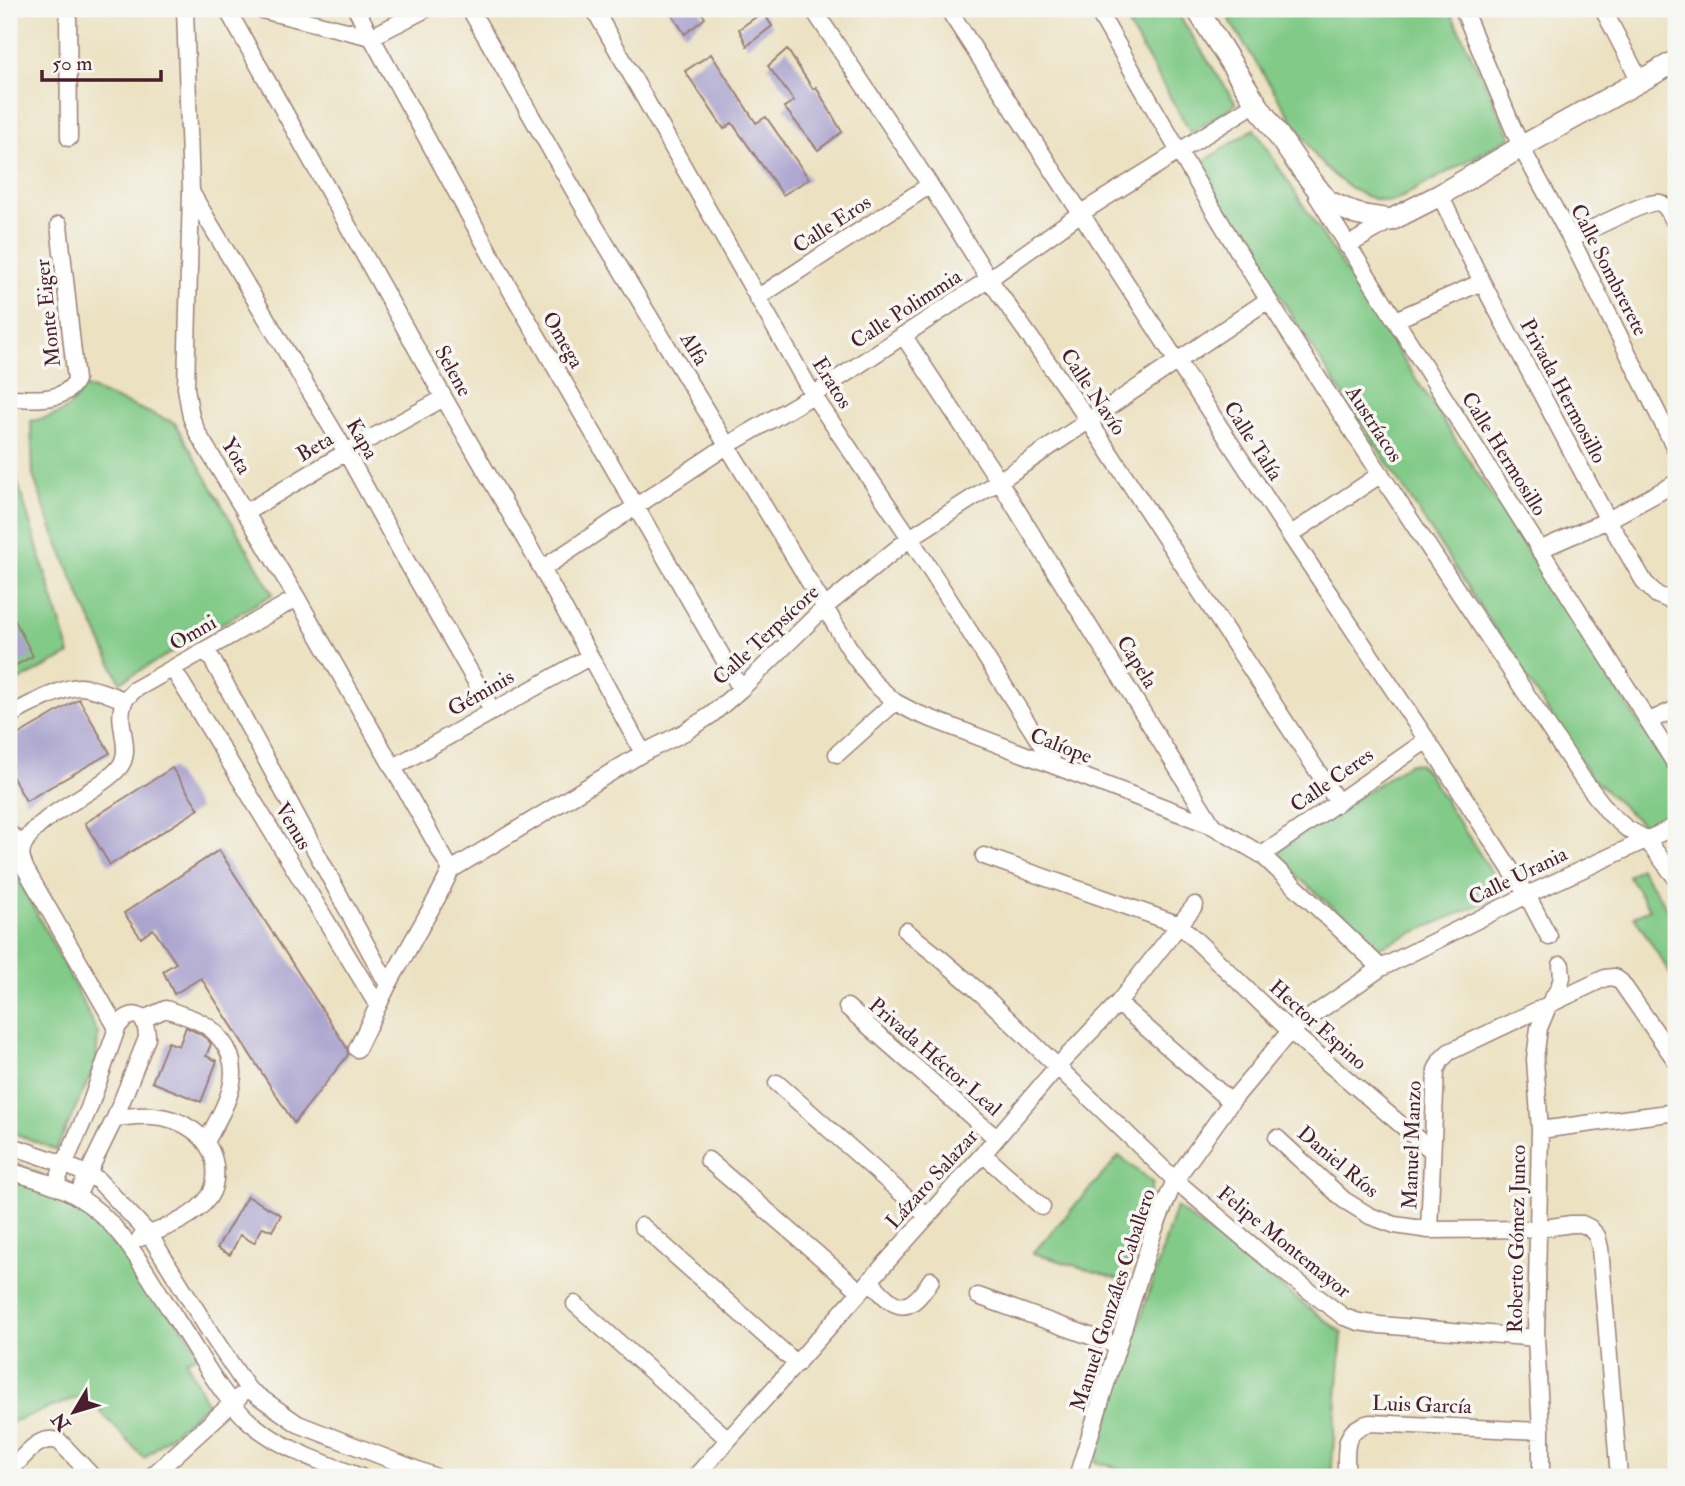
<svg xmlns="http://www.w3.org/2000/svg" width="1685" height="1486" viewBox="0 0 1685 1486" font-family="'IM FELL Double Pica',serif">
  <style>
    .green { fill: #81ca87; stroke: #667459; stroke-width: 2 }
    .building { fill: #aba4cf }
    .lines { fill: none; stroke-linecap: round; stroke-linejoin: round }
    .minor-casing { stroke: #9b8076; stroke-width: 19 }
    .major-casing { stroke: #9b8076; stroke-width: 24 }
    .minor { stroke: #fff; stroke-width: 16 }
    .major { stroke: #fff; stroke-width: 21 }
    .labels { text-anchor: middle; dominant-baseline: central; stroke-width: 7; stroke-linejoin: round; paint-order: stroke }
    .street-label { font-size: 21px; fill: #4a1f2b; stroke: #f6f6f2 }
  </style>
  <rect width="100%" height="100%" fill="#f6f6f2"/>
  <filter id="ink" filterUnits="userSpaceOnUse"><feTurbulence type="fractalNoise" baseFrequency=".0143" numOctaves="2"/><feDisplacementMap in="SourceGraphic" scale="14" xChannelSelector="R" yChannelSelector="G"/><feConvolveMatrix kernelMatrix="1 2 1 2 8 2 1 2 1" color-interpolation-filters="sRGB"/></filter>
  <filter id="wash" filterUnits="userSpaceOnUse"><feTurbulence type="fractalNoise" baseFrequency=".00686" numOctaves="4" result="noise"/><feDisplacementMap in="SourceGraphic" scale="28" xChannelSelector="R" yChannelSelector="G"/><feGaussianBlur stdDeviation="1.57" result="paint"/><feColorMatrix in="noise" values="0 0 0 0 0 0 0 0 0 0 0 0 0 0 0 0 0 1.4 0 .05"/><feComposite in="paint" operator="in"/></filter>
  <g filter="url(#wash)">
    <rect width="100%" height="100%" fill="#ece2c2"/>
    <path class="green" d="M1119,9H1175L1236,104L1191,133Z
      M1251,9H1449L1511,137L1393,202C1361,201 1336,180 1316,157L1229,20Z
      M1254,129L1676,780V817L1648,830L1590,776L1297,324L1198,165Z
      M84,386L175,423L273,594L120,682L83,603L52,529L33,475L31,421C59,416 70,412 84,386Z
      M9,476L16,477L70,654L9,686Z
      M1410,763L1419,764L1425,770L1496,879C1500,887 1501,893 1493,899L1380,947L1375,945L1281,862L1278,856L1280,849Z
      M9,861L75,986L98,1034L96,1064L56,1150L9,1131Z
      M1640,868L1676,921V983L1634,916L1650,909L1628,876Z
      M1119,1156L1153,1183L1122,1280L1033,1253Z
      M9,1161L80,1190L201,1353L186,1360L207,1404L144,1458L85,1395L9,1423Z
      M1176,1207L1342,1333L1331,1477H1153L1095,1462Z"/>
    <g id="blocks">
      <path class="building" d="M668,9H699L705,18L685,34Z
        M763,12L772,26L747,46L739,29Z
        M787,49L813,89L816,87L842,132L818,150L784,107L794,101L768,66Z
        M711,54L756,123L766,117L809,179L783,195L732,123L724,129L685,71Z
        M9,609L33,656L9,669Z
        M79,699L110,753L26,801L9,771V740Z
        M172,768L199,809L110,865L85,823Z
        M219,850L347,1048L348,1055L294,1123L201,978L174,994L163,971L176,963L153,929L141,938L124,913Z
        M186,1027L200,1034L208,1040L211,1044L206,1056L217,1061L201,1102L152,1082L168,1042L179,1046Z
        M247,1196L281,1215L272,1231L263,1227L254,1243L240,1235L230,1255L217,1248Z"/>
    </g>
  </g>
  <g filter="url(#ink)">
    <use href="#blocks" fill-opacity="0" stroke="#9b8076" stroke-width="2"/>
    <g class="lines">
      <g class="minor-casing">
        <path id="minor" d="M68,9L69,138
          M185,9L191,191L186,388L191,417L198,434L297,598L451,870
          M227,9L444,398L542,569L643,753
          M258,9L371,37L426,9
          M356,9L498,268L741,689
          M470,9L584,208L854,656L874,683L895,702L916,713L1213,826
          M594,9L813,395L910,538L1055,766
          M813,9L930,185L989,279L1089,421L1337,801
          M948,9L1290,535L1427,740L1527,895L1549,937
          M1097,9C1153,107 1209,205 1269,301C1370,462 1477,619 1582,778L1609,813L1626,828L1646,839L1676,878
          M1463,9L1521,147L1571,239L1676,450
          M1603,9L1640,81
          M191,192L346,452L396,543L492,710
          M1440,195L1482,282L1608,520L1645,583L1657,595L1667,599L1676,597
          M1317,196L1676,765
          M1571,239C1586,232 1649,199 1660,203C1668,206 1672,218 1676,225
          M1347,246L1391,220
          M757,298L930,185
          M1395,320L1482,282
          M903,335L999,481L1213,826L1262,855L1381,968
          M9,398C32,398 64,404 76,380L59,225
          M245,513L346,452L444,398
          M1290,535L1381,474
          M1539,550L1608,520L1676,483
          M542,569L728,445L813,395L989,279L1081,213L1256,103
          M207,650L388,985
          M173,669L378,1006
          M9,716C24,707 64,686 81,687C96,688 110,695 124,700
          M1649,721L1676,709
          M837,754L895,702
          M394,767L589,657
          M9,833L23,845
          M1262,855L1427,740
          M984,856L1180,925L1290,1031L1432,1151
          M906,931L940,958L983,995L1175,1180L1275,1265L1344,1317L1359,1322L1380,1325L1536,1338
          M1118,1003L1231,1102
          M847,1007L996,1138
          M143,1019L166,1009C181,1015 199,1019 211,1029C215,1032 219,1037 222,1041C248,1074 222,1111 206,1142
          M357,1049L388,985L438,896L451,870L643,753L685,732L711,715L741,689L825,607L910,538L999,481L1268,300
          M777,1083L927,1216
          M115,1118L147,1038C147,1013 131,1007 117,1028
          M1540,1130L1676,1112
          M1277,1138L1344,1200L1370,1216L1395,1225L1429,1230L1538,1229L1571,1224H1582L1590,1228L1597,1236L1600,1248L1619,1477
          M9,1145L64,1164L97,1179L149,1234L213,1337L248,1389L298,1424L436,1477
          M983,1154L1042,1207
          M708,1160L860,1291
          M9,1171C33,1178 56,1184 78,1197C114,1218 136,1255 157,1289C170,1310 184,1331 197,1352C212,1376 229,1404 251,1423C282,1449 324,1463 361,1477
          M55,1185L89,1108L117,1028L26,870C22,861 19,853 24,844C38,815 93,795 117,770C136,751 114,724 124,702C125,698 131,694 134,690L297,598
          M77,1196L115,1118C127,1117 141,1115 153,1116C181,1118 211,1135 215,1166C216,1176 215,1188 209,1197C193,1219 164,1228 140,1238
          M642,1226L797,1364
          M1429,1230L1436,1070L1441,1060L1449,1052L1605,978L1614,977L1621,982L1676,1061
          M870,1280C895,1311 908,1317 931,1280
          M978,1296L1118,1346
          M575,1304L728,1439
          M9,1472C22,1459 39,1432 60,1442L93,1477
          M151,1477L240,1396
          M695,1477L983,1154L1057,1067L1118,1003L1195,905
          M1077,1477L1154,1230L1175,1180L1231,1102L1290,1031L1381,968L1527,895L1676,826
          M1346,1477C1347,1453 1340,1430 1370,1423L1541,1431
          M1541,1477V1431L1536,1338L1540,1130L1535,1059L1539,1028L1549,1004L1559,988L1562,977L1561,965"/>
      </g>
      <g class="major-casing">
        <path id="major" d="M1197,9L1256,103L1298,164L1327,201L1356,214L1370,217L1391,220L1440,195L1521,147L1676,61"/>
      </g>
      <use href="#minor" class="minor"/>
      <use href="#major" class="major"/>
    </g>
  </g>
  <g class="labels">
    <g class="street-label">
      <text transform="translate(832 224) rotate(-33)">Calle Eros</text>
      <text transform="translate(1609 270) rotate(63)">Calle Sombrerete</text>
      <text transform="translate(906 309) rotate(-33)">Calle Polimmia</text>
      <text transform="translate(48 313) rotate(-96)">Monte Eiger</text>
      <text transform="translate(563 340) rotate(60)">Omega</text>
      <text transform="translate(694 349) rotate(59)">Alfa</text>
      <text transform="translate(453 371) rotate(61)">Selene</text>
      <text transform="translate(832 383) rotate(58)">Eratos</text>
      <text transform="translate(1563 391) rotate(62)">Privada Hermosillo</text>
      <text transform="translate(1093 392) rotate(56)">Calle Navío</text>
      <text transform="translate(1374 424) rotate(57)">Austríacos</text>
      <text transform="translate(362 439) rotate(60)">Kapa</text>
      <text transform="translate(1253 441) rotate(57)">Calle Talía</text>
      <text transform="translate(315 447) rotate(-31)">Beta</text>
      <text transform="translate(1504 454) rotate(58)">Calle Hermosillo</text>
      <text transform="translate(236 456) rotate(59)">Yota</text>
      <text transform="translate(193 633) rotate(-30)">Omni</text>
      <text transform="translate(766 635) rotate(-43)">Calle Terpsícore</text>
      <text transform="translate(1137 662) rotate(58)">Capela</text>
      <text transform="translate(481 693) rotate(-30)">Géminis</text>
      <text transform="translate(1061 746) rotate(21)">Calíope</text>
      <text transform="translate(1332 780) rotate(-35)">Calle Ceres</text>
      <text transform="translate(293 826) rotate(59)">Venus</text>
      <text transform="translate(1518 876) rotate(-26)">Calle Urania</text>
      <text transform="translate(1318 1025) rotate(42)">Hector Espino</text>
      <text transform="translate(935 1057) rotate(41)">Privada Héctor Leal</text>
      <text transform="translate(1412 1145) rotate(-88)">Manuel Manzo</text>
      <text transform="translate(1338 1162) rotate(40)">Daniel Ríos</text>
      <text transform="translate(932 1179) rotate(-48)">Lázaro Salazar</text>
      <text transform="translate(1517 1239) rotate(-89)">Roberto Gómez Junco</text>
      <text transform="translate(1284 1242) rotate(39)">Felipe Montemayor</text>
      <text transform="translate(1113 1300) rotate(-72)">Manuel Gonzáles Caballero</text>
      <text transform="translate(1422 1405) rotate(2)">Luis García</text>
    </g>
  </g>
  <rect width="1685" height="1486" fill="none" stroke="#f6f6f2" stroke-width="35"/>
  <g transform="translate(74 1412) rotate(232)" stroke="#f6f6f2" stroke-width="5" paint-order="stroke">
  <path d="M0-5L12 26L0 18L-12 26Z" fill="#4a1f2b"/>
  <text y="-10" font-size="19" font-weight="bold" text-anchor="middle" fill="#4a1f2b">N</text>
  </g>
  <path d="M42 70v10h119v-10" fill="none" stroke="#4a1f2b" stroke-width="3.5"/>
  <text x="52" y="70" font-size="21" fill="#4a1f2b" stroke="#f6f6f2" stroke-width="5" paint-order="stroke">50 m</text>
</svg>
